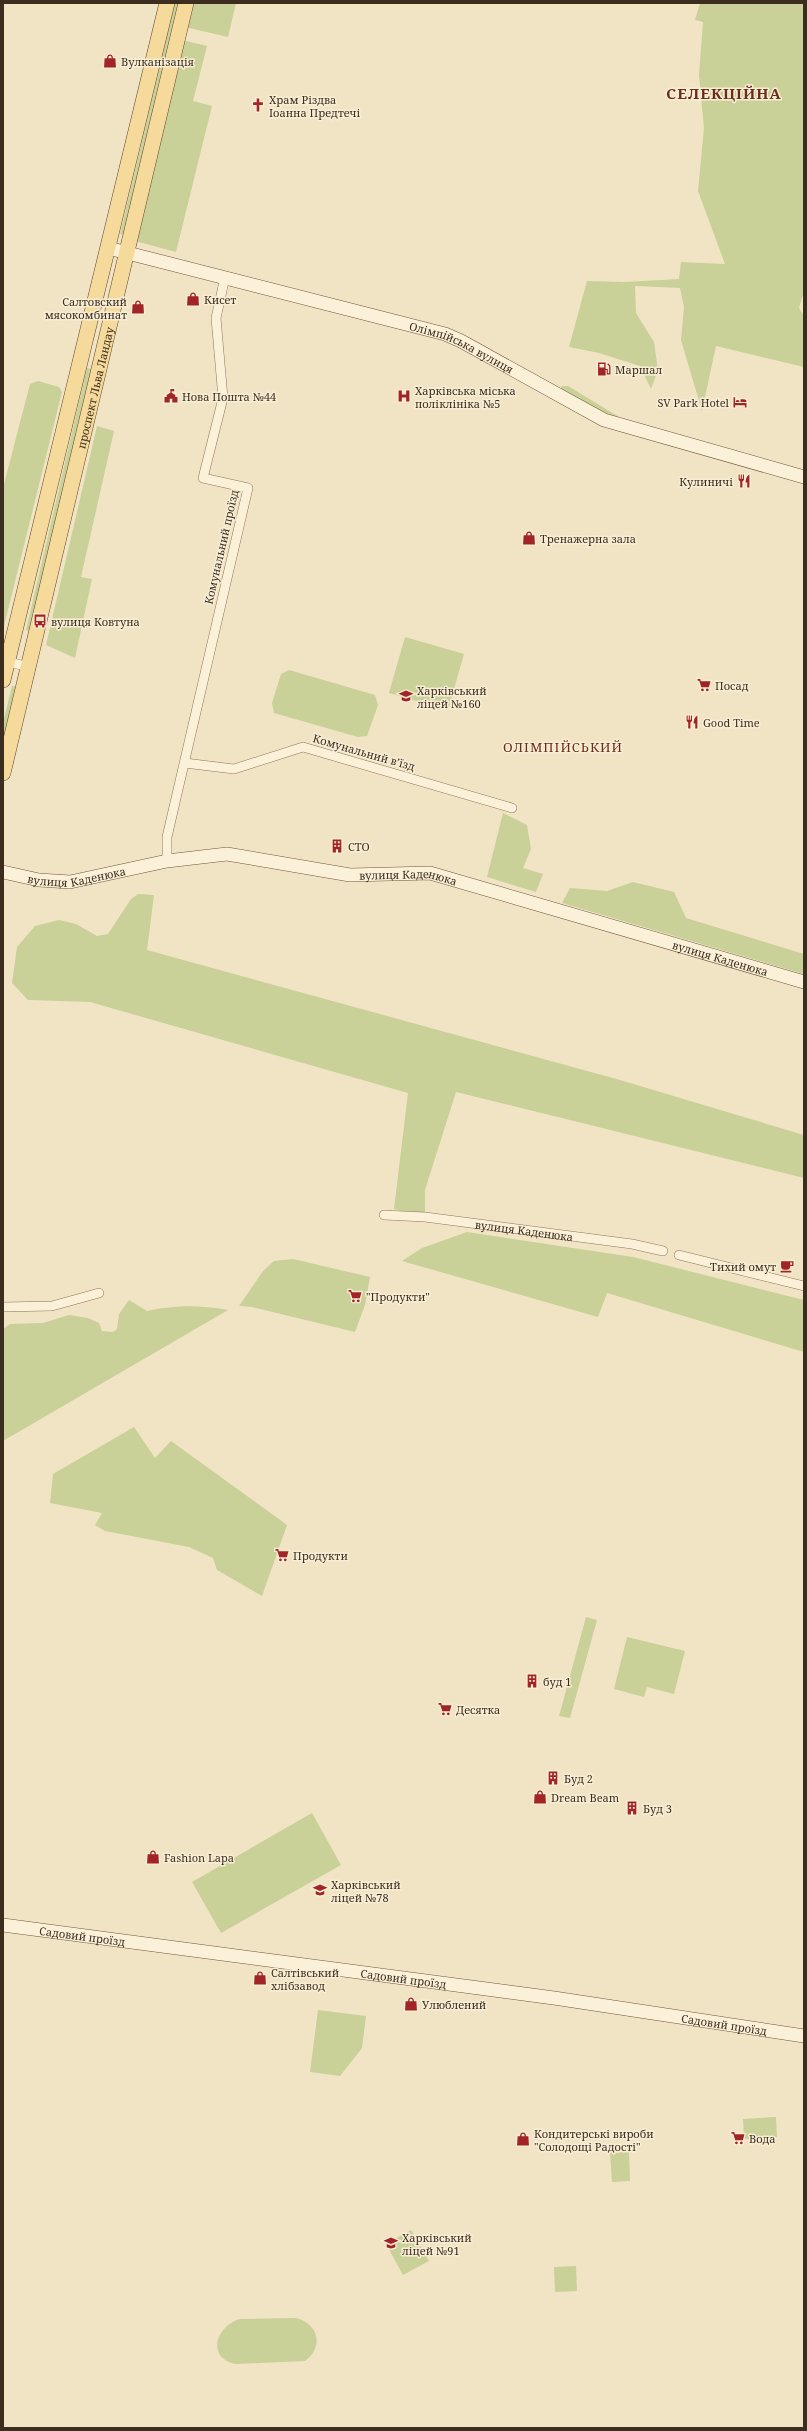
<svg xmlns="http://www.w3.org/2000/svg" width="807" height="2431" viewBox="0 0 807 2431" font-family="'Noto Serif',serif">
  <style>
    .green { fill: #c9d098 }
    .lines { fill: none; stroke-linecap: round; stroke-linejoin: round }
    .street-casing { stroke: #8e7559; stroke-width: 10 }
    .secondary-casing { stroke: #6f563c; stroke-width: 14 }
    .primary-casing { stroke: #5b432e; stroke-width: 16 }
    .street { stroke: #fbf1d9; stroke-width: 9 }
    .secondary { stroke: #fbf1d9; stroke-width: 13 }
    .primary { stroke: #f6da9b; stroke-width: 15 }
    .labels { text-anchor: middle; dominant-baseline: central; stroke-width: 3; stroke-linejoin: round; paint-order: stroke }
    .poi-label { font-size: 11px; fill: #3d2d1e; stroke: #f8eed5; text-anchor: start }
    .street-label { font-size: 11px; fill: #3d2d1e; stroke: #f8eed5 }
    .quarter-label { font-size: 13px; letter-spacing: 1px; fill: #6c2c1b; stroke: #f8eed5 }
    .district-label { font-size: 15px; font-weight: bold; letter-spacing: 1px; fill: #6c2c1b; stroke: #f8eed5 }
  </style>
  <rect width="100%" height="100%" fill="#f1e4c5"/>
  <path class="green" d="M175,3H180L124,235L120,234Z
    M195,3H236L228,37L185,27L191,5Z
    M700,3H804V291L799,308L804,316V367L716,346L702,411L681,340L684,307L680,288L635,286L636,313L654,342L658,370L651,389L640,366L599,353L569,347L587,281L624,282L679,279L681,262L725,264L698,191L704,128L699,75L703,22L695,20Z
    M182,40L207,46L193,101L212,106L176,252L135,241Z
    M87,368L92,369L30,631L26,630Z
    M38,381L59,387L62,392L3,630V488L30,384Z
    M562,386H568L624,420L622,422L560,391Z
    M97,426L114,431L81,577L92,579L75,658L46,645Z
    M405,637L464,654L448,710L389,693Z
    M289,670L375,695L378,705L367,736L358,737L274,713L272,703L281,674Z
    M12,686L17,687L3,742V723Z
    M503,813L527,825L531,849L523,868L543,874L536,892L487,877Z
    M633,882L674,892L686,918L804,954V974L562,903L570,888L607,891Z
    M138,894L154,895L147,950L620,1080L804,1135V1178L456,1092L425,1190V1217L394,1209L408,1093L90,1002L28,1000L12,983L17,947L35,926L59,920L76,924L97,936L108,934L131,899Z
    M467,1232L633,1257L804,1300V1352L607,1293L598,1317L402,1261L422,1248Z
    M293,1259L370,1277L365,1305L355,1332L252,1307L239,1306L263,1271L274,1261Z
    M129,1300L147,1311C177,1305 198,1305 228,1310L3,1441V1329L10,1324L43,1323L69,1315L88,1318L99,1323L102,1331L113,1332L117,1329L119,1314Z
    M134,1427L155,1458L171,1441L287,1525L262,1596L217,1570L213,1558L189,1547L105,1531L95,1525L102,1513L50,1503L53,1474Z
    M586,1617L597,1620L570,1718L559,1716Z
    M627,1637L685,1651L674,1694L647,1687L644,1697L614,1689Z
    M312,1813L341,1865L221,1933L192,1882Z
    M318,2010L366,2016L362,2048L340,2076L310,2072Z
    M776,2117L777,2137L744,2139L743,2119Z
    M629,2152L630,2181L612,2182L610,2153Z
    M411,2230L429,2261L403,2275L386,2244Z
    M576,2266L577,2291L555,2292L554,2267Z
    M296,2318C319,2324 324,2347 305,2361L235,2364C206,2357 216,2326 240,2319Z"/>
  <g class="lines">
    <g class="street-casing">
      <g id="street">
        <path d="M4,661L30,667"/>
        <path d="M185,763L234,769L303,747L512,808"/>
        <path d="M167,861V837L248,488L203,478L223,398L216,318L225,277"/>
        <path id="s1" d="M384,1215L425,1217L632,1244L663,1251"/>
        <path d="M679,1255L804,1286"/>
        <path d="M3,1307L52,1306L99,1293"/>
      </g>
    </g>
    <g class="secondary-casing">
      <g id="secondary">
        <path id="s2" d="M108,248L445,334L461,341L604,420L804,477"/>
        <path id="s3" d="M3,872L39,880L70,882L167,861L227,854L350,875L430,873L804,982"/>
        <path id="s4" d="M3,1925L554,1998L804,2036"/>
      </g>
    </g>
    <g class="primary-casing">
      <g id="primary">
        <path d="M3,680L167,3"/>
        <path id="s5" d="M3,773L186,3"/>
      </g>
    </g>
    <use href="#street" class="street"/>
    <use href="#secondary" class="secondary"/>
    <use href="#primary" class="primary"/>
  </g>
  <defs>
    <g id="shop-bare" transform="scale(1.08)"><path d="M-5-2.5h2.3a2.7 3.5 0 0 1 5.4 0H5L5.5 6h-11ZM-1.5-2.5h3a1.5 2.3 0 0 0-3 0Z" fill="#a12526" stroke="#f8eed5" stroke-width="2.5" paint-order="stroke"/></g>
    <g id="church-bare" transform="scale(1.08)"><path d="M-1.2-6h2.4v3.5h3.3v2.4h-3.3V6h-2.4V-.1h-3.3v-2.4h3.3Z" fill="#a12526" stroke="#f8eed5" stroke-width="2.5" paint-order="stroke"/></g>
    <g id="fuel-bare" transform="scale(1.08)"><path d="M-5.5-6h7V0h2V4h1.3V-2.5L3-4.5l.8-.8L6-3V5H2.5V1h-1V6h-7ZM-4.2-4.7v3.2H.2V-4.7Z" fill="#a12526" stroke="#f8eed5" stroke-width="2.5" paint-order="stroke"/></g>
    <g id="civic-bare" transform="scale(1.08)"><path d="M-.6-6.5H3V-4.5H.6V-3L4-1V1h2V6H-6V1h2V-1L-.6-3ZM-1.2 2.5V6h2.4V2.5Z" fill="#a12526" stroke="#f8eed5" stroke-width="2.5" paint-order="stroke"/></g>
    <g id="hospital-bare" transform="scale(1.08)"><path d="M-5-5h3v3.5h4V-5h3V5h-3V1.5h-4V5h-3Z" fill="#a12526" stroke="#f8eed5" stroke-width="2.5" paint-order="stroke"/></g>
    <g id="hotel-bare" transform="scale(1.08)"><path d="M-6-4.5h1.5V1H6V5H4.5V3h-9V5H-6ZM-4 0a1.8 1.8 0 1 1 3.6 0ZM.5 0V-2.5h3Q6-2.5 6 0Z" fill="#a12526" stroke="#f8eed5" stroke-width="2.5" paint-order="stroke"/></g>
    <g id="restaurant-bare" transform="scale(1.08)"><path d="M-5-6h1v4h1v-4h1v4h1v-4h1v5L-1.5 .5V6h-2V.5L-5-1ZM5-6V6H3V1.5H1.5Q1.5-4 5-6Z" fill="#a12526" stroke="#f8eed5" stroke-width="2.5" paint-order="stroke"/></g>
    <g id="bus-bare" transform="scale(1.08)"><path d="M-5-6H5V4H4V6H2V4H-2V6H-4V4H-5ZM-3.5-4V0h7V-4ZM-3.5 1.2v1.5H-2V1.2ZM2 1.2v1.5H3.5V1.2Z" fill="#a12526" stroke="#f8eed5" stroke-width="2.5" paint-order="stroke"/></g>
    <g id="supermarket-bare" transform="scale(1.08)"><path d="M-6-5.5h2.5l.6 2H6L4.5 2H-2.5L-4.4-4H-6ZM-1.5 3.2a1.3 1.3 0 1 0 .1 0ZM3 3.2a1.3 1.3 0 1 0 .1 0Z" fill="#a12526" stroke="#f8eed5" stroke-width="2.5" paint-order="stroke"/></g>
    <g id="school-bare" transform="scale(1.08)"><path d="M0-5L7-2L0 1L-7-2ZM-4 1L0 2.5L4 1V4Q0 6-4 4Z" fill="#a12526" stroke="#f8eed5" stroke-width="2.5" paint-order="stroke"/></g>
    <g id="building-bare" transform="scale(1.08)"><path d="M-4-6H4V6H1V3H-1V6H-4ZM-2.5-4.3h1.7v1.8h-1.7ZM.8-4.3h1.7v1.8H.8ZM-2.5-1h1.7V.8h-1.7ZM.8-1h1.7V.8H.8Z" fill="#a12526" stroke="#f8eed5" stroke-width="2.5" paint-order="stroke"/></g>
    <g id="cafe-bare" transform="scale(1.08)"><path d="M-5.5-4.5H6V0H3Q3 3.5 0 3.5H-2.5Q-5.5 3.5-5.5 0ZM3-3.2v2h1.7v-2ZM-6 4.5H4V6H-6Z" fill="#a12526" stroke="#f8eed5" stroke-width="2.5" paint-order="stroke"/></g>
  </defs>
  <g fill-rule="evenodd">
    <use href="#shop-bare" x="110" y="61"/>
    <use href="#church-bare" x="258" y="105"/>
    <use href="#shop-bare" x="193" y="299"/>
    <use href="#shop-bare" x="138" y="307"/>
    <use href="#fuel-bare" x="604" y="369"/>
    <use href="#civic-bare" x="171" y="396"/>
    <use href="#hospital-bare" x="404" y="396"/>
    <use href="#hotel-bare" x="740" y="402"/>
    <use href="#restaurant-bare" x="744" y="481"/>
    <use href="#shop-bare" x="529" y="538"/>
    <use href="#bus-bare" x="40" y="621"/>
    <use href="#supermarket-bare" x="704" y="685"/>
    <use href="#school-bare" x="406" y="696"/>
    <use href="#restaurant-bare" x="692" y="722"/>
    <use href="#building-bare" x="337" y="846"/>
    <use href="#cafe-bare" x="787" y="1266"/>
    <use href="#supermarket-bare" x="355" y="1296"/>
    <use href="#supermarket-bare" x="282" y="1555"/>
    <use href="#building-bare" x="532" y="1681"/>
    <use href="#supermarket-bare" x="445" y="1709"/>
    <use href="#building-bare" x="553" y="1778"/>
    <use href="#shop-bare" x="540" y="1797"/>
    <use href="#building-bare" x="632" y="1808"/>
    <use href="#shop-bare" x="153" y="1857"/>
    <use href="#school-bare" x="320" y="1890"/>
    <use href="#shop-bare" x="260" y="1978"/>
    <use href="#shop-bare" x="411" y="2004"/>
    <use href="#supermarket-bare" x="738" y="2138"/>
    <use href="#shop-bare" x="523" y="2139"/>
    <use href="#school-bare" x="391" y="2243"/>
  </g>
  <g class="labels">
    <g class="poi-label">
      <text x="121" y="61">Вулканізація</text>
      <text x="269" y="99">Храм Різдва<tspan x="269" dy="13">Іоанна Предтечі</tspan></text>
      <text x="204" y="299">Кисет</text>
      <text x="127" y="301" text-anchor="end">Салтовский<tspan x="127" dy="13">мясокомбинат</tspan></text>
      <text x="615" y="369">Маршал</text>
      <text x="415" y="390">Харківська міська<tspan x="415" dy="13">поліклініка №5</tspan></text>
      <text x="182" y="396">Нова Пошта №44</text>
      <text x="729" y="402" text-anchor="end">SV Park Hotel</text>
      <text x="733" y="481" text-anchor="end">Кулиничі</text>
      <text x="540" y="538">Тренажерна зала</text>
      <text x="51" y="621">вулиця Ковтуна</text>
      <text x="715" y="685">Посад</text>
      <text x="417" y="690">Харківський<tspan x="417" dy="13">ліцей №160</tspan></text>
      <text x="703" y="722">Good Time</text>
      <text x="348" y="846">СТО</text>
      <text x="776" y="1266" text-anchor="end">Тихий омут</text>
      <text x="366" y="1296">"Продукти"</text>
      <text x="293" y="1555">Продукти</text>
      <text x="543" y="1681">буд 1</text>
      <text x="456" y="1709">Десятка</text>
      <text x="564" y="1778">Буд 2</text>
      <text x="551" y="1797">Dream Beam</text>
      <text x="643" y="1808">Буд 3</text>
      <text x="164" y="1857">Fashion Lapa</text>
      <text x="331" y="1884">Харківський<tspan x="331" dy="13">ліцей №78</tspan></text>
      <text x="271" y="1972">Салтівський<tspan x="271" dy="13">хлібзавод</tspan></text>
      <text x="422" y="2004">Улюблений</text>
      <text x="534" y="2133">Кондитерські вироби<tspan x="534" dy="13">"Солодощі Радості"</tspan></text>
      <text x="749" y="2138">Вода</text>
      <text x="402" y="2237">Харківський<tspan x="402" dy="13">ліцей №91</tspan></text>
    </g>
    <g class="street-label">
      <text stroke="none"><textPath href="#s2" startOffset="368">Олімпійська вулиця</textPath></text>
      <text stroke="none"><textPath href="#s5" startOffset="396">проспект Льва Ландау</textPath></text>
      <text transform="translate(221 547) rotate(-77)">Комунальний проїзд</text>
      <text transform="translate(364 752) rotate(16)">Комунальний в’їзд</text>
      <text stroke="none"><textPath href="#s3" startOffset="75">вулиця Каденюка</textPath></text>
      <text stroke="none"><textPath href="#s3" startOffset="411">вулиця Каденюка</textPath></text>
      <text stroke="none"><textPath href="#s3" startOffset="735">вулиця Каденюка</textPath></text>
      <text stroke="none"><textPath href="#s1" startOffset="141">вулиця Каденюка</textPath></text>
      <text stroke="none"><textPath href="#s4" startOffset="80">Садовий проїзд</textPath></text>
      <text stroke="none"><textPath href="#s4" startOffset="404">Садовий проїзд</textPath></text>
      <text stroke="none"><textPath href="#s4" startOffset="728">Садовий проїзд</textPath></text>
    </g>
    <g class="quarter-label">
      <text x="563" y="747">ОЛІМПІЙСЬКИЙ</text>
    </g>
    <g class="district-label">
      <text x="724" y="93">СЕЛЕКЦІЙНА</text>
    </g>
  </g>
  <rect width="807" height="2431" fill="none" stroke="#3d2d1e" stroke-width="8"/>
</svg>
